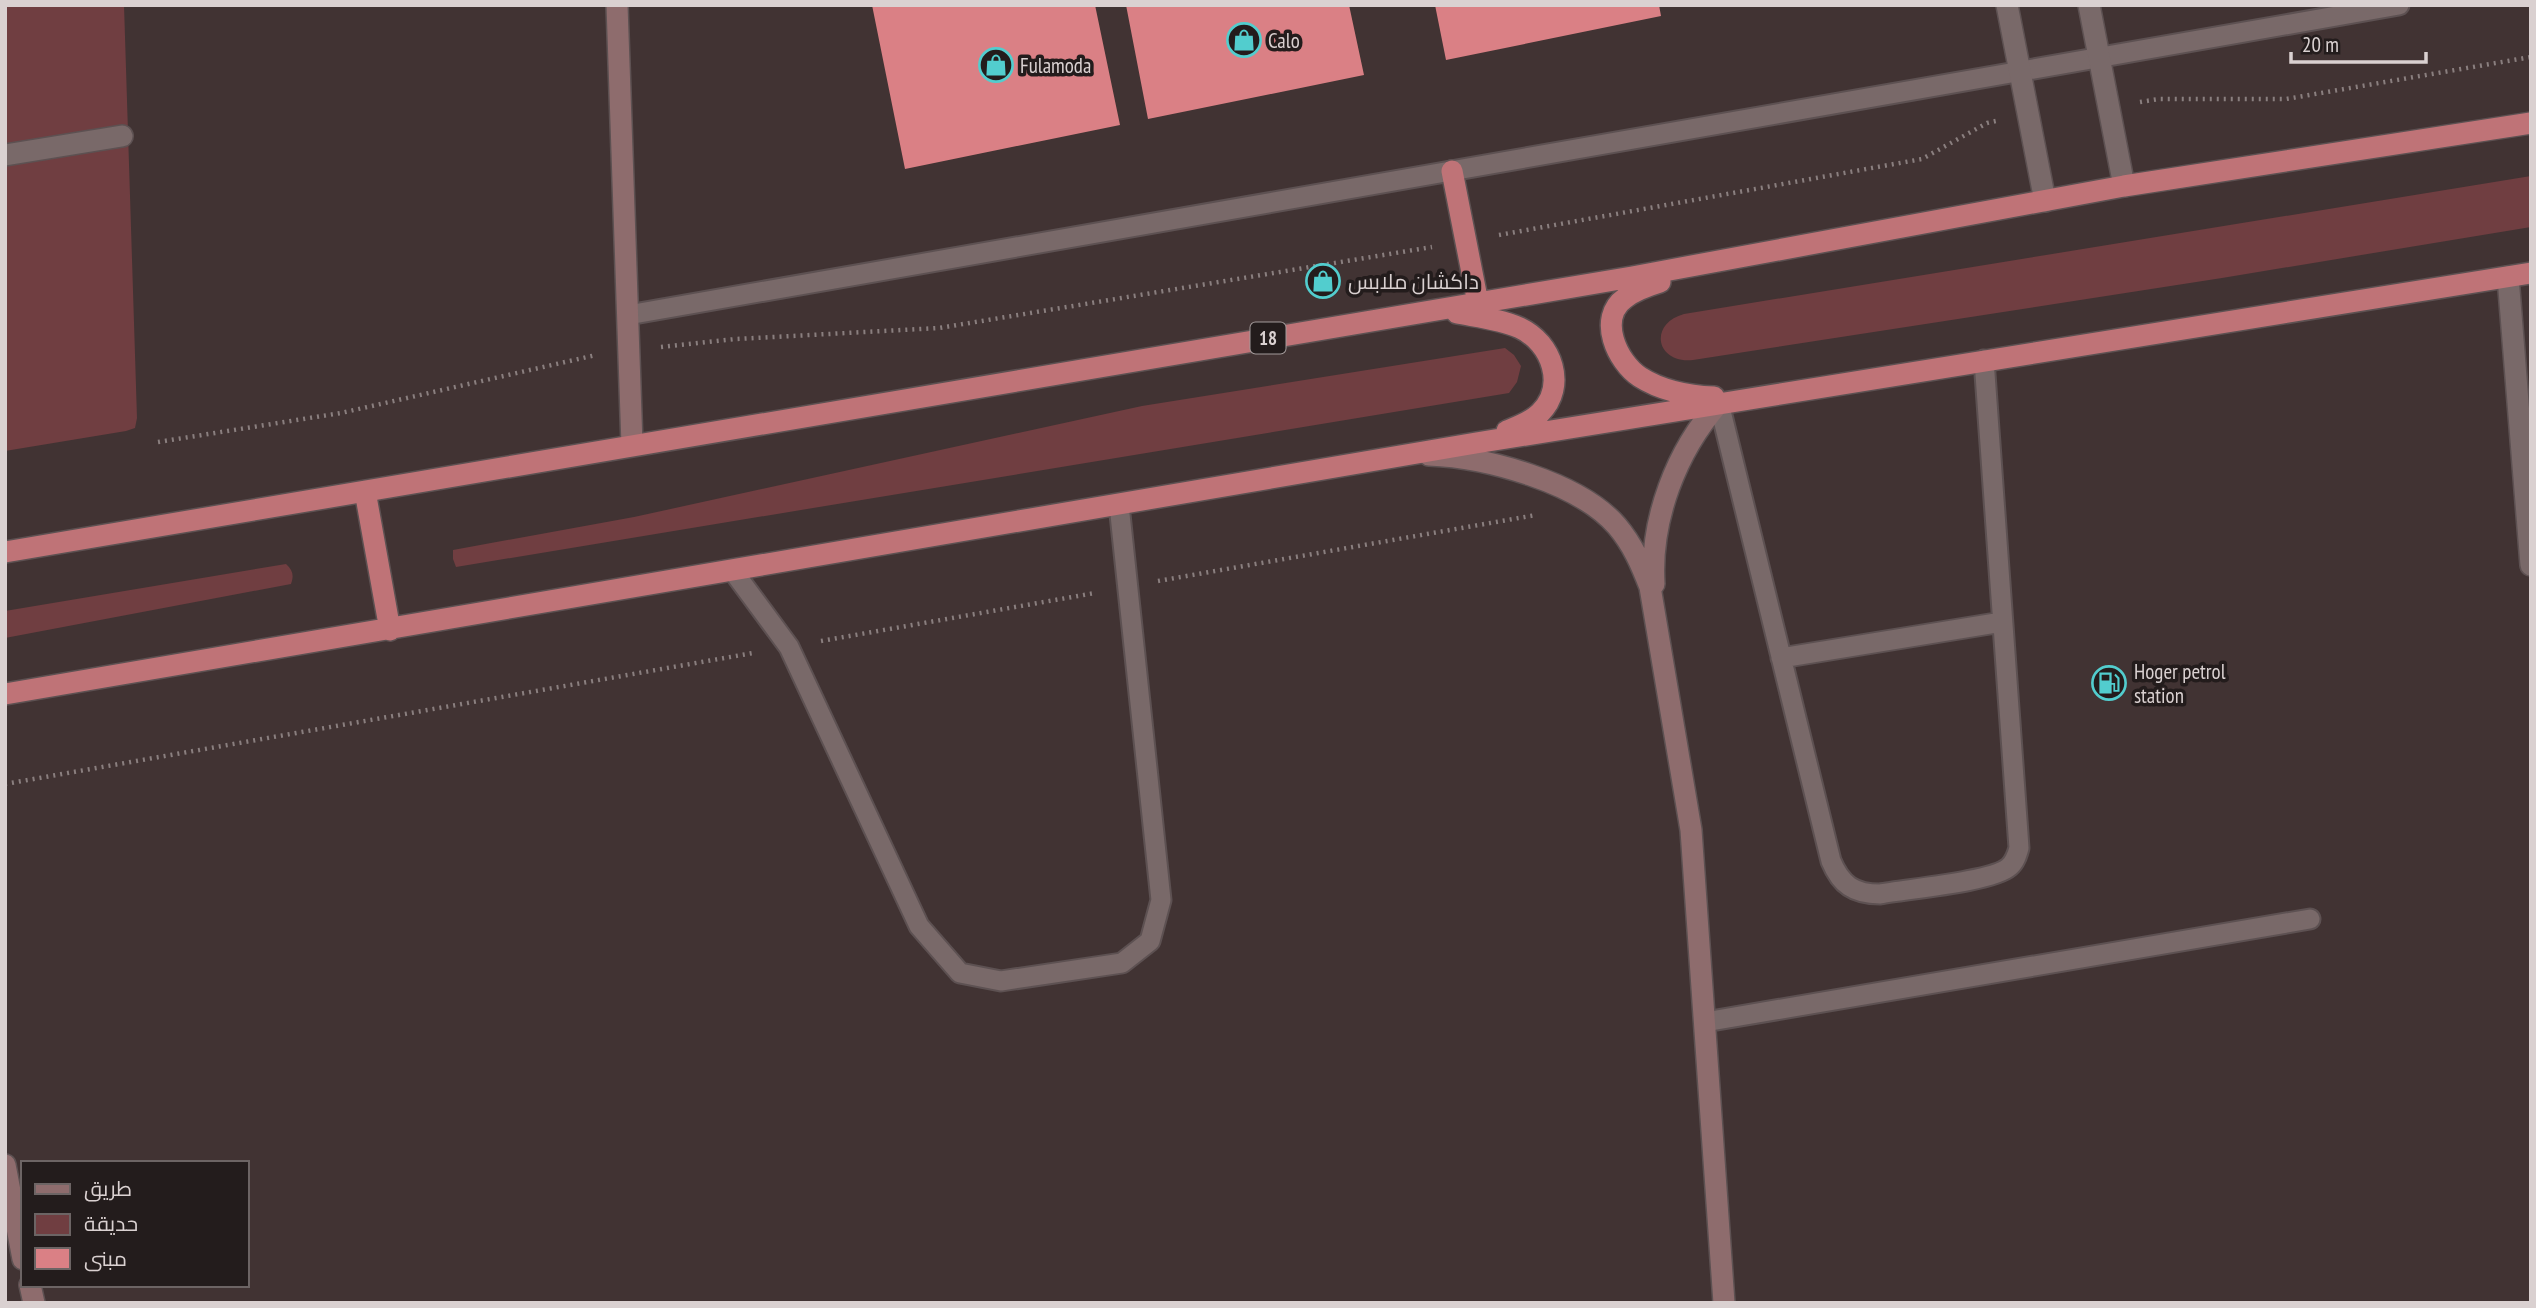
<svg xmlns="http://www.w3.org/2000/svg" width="2536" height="1308" viewBox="0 0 2536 1308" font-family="'PT Sans Narrow',Cairo,sans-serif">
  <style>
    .green { fill: #703e41 }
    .building { fill: #da8085 }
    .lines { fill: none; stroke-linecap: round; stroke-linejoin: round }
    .lane-casing { stroke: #5d5152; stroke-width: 23 }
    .street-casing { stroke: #5d5152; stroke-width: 24 }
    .secondary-casing { stroke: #5d5152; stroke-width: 24 }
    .highway-casing { stroke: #5d5152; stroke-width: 24 }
    .path { stroke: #8a7f7f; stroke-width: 4.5; stroke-dasharray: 2 5; stroke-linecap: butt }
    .lane { stroke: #796969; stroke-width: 19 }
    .street { stroke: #796969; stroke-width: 21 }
    .secondary { stroke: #8e6c6d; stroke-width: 21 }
    .highway { stroke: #bf7377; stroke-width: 21 }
    .labels { text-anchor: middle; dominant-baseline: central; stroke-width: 7; stroke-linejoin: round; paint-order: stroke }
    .shield { fill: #231c1c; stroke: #a39b9b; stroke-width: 2 }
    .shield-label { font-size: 19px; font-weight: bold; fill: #dad1d1 }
    .poi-label { font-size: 21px; fill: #dad1d1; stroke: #231c1c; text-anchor: start }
  </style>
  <rect width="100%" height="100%" fill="#413333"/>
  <path class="green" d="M5,5H124L137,418L135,428L126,431L5,451Z
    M2531,176V227L2222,278L1693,360C1656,364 1648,324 1684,314Z
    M1505,348L1514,355L1521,366L1517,382L1509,393L456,567L453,559V550L634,517L1142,406Z
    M286,564C293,570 294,576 291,584L5,638V611Z"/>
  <path class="building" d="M872,5H1095L1120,125L905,169Z
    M1126,5H1349L1364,75L1148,119Z
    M1435,5H1659L1661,16L1446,60Z"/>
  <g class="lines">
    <g class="lane-casing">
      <path id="lane" d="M628,315L2399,5
        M1719,403L1831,861C1841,885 1854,894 1880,894C1906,889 1992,882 2009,867C2015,862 2017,855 2019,848L1984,360
        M733,571L789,647L919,926L960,973L1001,981L1122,963L1150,941L1161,900L1119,505
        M1781,658L2002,622
        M1705,1022L2310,919"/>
    </g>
    <g class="street-casing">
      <path id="street" d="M2007,5L2045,201
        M2089,5L2124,186
        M5,155L122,136
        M2508,277L2531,565"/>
    </g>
    <g class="secondary-casing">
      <path id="secondary" d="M617,5L632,445
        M1429,455C1485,457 1579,482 1617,526C1633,545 1641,564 1650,587L1691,830L1724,1303
        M1654,584C1650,520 1676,451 1719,403
        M5,1165L23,1259
        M30,1285L34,1303"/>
    </g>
    <g class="highway-casing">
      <path id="highway" d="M1452,171L1478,303
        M1660,282C1647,286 1635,290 1625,298C1597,318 1617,362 1640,377C1662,391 1689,396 1714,397
        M1457,313C1478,317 1500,319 1520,328C1552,343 1567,386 1540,413C1531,422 1519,426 1507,431
        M365,491L390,630
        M5,552L1632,277L2124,186L2531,123
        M5,694L1476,443L2531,273"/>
    </g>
    <path class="path" d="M2140,102L2159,99H2286L2531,57
      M1499,235L1922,159L1987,123L1996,121
      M661,347L736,339L939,328L1432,247
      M158,442L341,413L596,355
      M1158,581L1536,515
      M821,641L1095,593
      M5,784L753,653"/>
    <use href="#lane" class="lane"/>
    <use href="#street" class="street"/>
    <use href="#secondary" class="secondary"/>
    <use href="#highway" class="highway"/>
  </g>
  <defs>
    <g id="shop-ring" transform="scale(1.75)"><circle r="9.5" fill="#231c1c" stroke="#52cdce" stroke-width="1.5"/><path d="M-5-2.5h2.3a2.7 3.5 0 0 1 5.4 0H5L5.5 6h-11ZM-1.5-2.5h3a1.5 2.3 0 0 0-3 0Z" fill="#52cdce"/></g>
    <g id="fuel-ring" transform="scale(1.75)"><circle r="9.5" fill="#231c1c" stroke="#52cdce" stroke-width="1.5"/><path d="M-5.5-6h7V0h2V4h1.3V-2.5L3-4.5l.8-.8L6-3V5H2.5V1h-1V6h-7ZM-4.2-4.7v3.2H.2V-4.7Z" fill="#52cdce"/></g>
  </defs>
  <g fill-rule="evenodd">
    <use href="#shop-ring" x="1244" y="40"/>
    <use href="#shop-ring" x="996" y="65"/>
    <use href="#shop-ring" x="1323" y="281"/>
    <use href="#fuel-ring" x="2109" y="683"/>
  </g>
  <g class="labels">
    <rect class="shield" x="1250.5" y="322.5" width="35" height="31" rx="5"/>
    <g class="shield-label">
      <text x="1268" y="338">18</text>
    </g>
    <g class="poi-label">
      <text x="1268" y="40">Calo</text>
      <text x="1020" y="65">Fulamoda</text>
      <text x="1348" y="281">داكشان ملابس</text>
      <text x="2134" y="671">Hoger petrol<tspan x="2134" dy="24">station</tspan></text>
    </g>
  </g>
  <rect width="2536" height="1308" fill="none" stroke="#dad1d1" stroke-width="14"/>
  <rect x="21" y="1161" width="228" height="126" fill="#231c1c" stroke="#6c6464" stroke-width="2"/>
  <rect x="35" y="1184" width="35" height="10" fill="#8e6c6d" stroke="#6c6464" stroke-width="2"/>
  <text x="84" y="1196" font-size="21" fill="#dad1d1">طريق</text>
  <rect x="35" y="1214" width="35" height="21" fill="#703e41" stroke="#6c6464" stroke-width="2"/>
  <text x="84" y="1231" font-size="21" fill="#dad1d1">حديقة</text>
  <rect x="35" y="1248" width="35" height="21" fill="#da8085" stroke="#6c6464" stroke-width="2"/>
  <text x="84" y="1266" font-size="21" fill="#dad1d1">مبنى</text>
  <path d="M2291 52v10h135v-10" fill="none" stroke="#dad1d1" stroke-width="3.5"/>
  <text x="2302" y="52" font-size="21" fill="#dad1d1" stroke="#231c1c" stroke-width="5" paint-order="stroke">20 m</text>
</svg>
